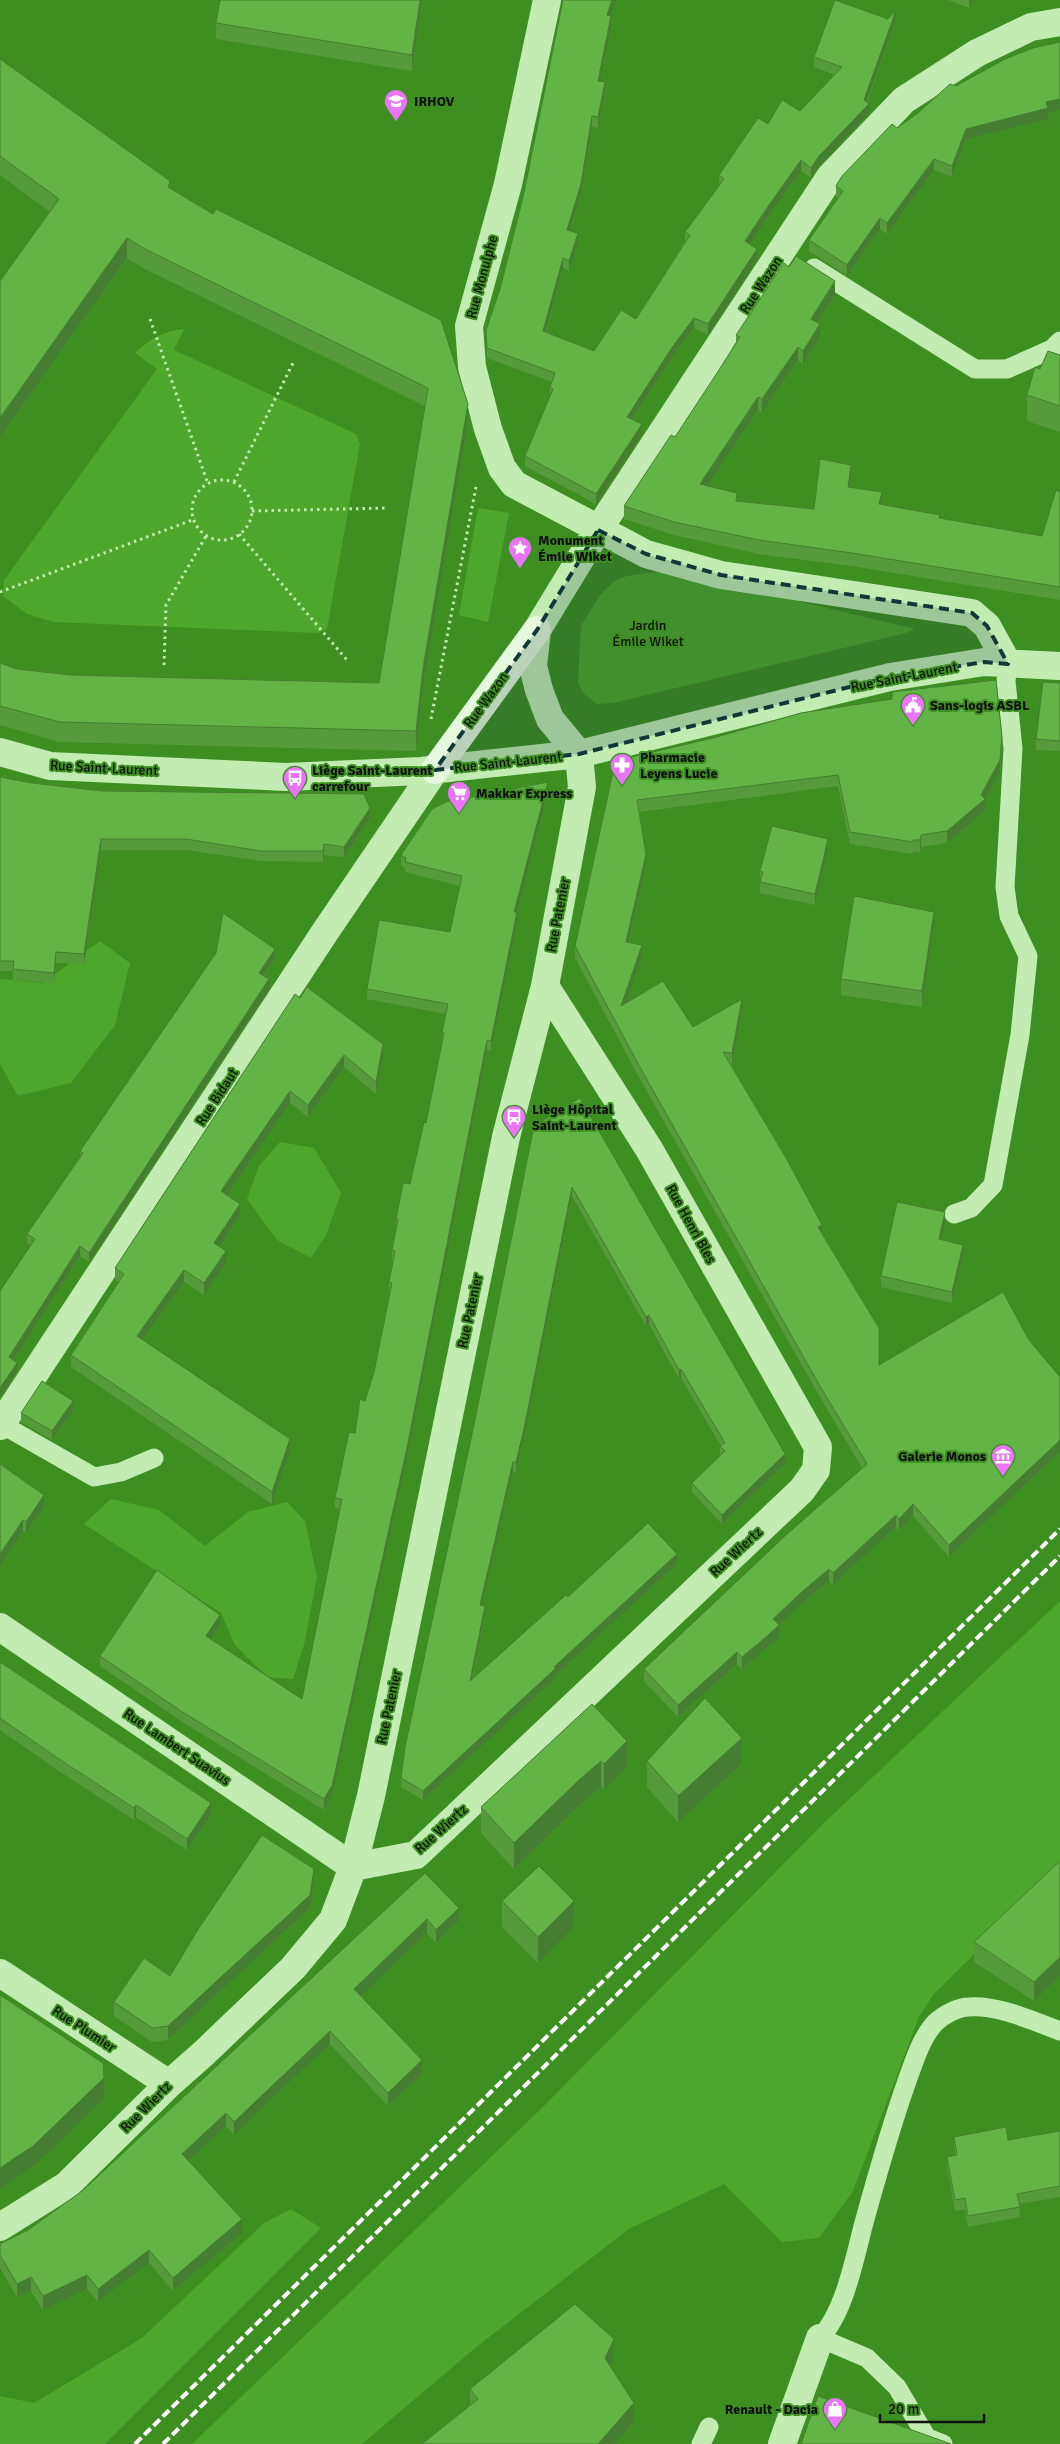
<svg xmlns="http://www.w3.org/2000/svg" width="1060" height="2444" viewBox="0 0 1060 2444" font-family="Signika,sans-serif">
  <style>
    .green { fill: #4da72c }
    .lines { fill: none; stroke-linecap: round; stroke-linejoin: round }
    .path { stroke: #c2ecb2; stroke-width: 3; stroke-dasharray: 2.5 4; stroke-linecap: butt }
    .lane { stroke: #c2ecb2; stroke-width: 19 }
    .street { stroke: #c2ecb2; stroke-width: 28 }
    .secondary { stroke: #e5f9de; stroke-width: 28 }
    .rail { stroke: #fff; stroke-width: 4; stroke-dasharray: 9 4; stroke-linecap: butt }
    .wall { fill: #559b3c }
    .shaded-wall { fill: #457e31 }
    .building { fill: #63b446; stroke: #457e31 }
    .marked { fill: #103936; fill-opacity: 0.2; stroke: #103936; stroke-width: 4; stroke-dasharray: 10 6; stroke-linejoin: round }
    .labels { text-anchor: middle; dominant-baseline: central; stroke-width: 4; stroke-linejoin: round; paint-order: stroke }
    .poi-label { font-size: 14px; font-weight: bold; fill: #111; stroke: #3e8f22; text-anchor: start }
    .street-label { font-size: 14px; fill: #111; stroke: #3e8f22 }
    .park-label { font-size: 14px; fill: #111; stroke: #3e8f22 }
  </style>
  <rect width="100%" height="100%" fill="#3e8f22"/>
  <path class="green" d="M184,329L174,350L356,434L360,444L327,629L317,633L53,622L27,614L3,596L4,580L157,369L135,353C150,339 163,331 184,329Z
    M478,508L509,513L488,622L459,615Z
    M667,570L915,629L906,633L613,703L597,704L584,694L578,683L581,626L600,595L614,581L627,576Z
    M100,941L130,963L115,1025L71,1083L18,1096L0,1064V979L43,983Z
    M280,1142L314,1148L341,1193L326,1235L311,1258L277,1240L247,1199L259,1166Z
    M111,1499L159,1510L205,1546L248,1512L287,1502L305,1521L317,1577L304,1645L293,1679L267,1677L235,1645L221,1613L84,1524Z
    M1060,1601V1869L933,1995L919,2017L853,2191L819,2238L782,2242L724,2184L629,2229L475,2348L362,2444H192L543,2107L825,1822Z
    M291,2209L321,2228L105,2444H0V2396L34,2403L142,2338L264,2223Z"/>
  <g class="lines">
    <path class="path" d="M150,319L208,484
      M192 510a30 30 0 1 1 60 0a30 30 0 1 1-60 0Z
      M234,482L293,363
      M252,511L388,508
      M239,534L347,660
      M0,592L195,519
      M164,665L166,605L206,536
      M431,719L476,487"/>
    <path class="lane" d="M814,268L975,369H1007L1052,349L1060,341
      M954,1214L971,1208L993,1185L1020,1035L1028,956L1009,916L1005,887L1013,749L1006,681L1008,664
      M1,1424L94,1477L121,1472L154,1458
      M701,2444L709,2427
      M943,2444L927,2438L897,2387L867,2358L820,2338C846,2310 855,2255 865,2219C878,2172 891,2126 907,2081C914,2062 921,2038 935,2023C943,2015 958,2007 969,2007C999,2005 1033,2021 1060,2031"/>
    <path class="street" d="M547,0L508,184L469,326L472,367L488,429L502,468L514,484L646,554L721,575L972,613L987,626L1008,664
      M0,752L50,766L286,777L421,771L579,754L890,677L984,662L1060,666
      M579,754L550,719L539,690L533,666L537,630L598,530L830,177L904,100L977,53L1031,27L1060,22
      M0,1426L325,932L435,770
      M0,1627L353,1867
      M353,1867L416,1855L802,1490L816,1470L818,1447L649,1149L545,986
      M0,1973L169,2084
      M0,2227L67,2185L169,2084L204,2053L293,1968L333,1920L353,1867L371,1796L506,1137L545,986L582,787L579,754
      M782,2444L820,2338"/>
    <path class="secondary" d="M435,770L537,630"/>
    <path class="rail" d="M135,2444L1060,1529
      M163,2444L1060,1556"/>
  </g>
  <path class="wall" d="M422,0L412,71L216,39V23Z
    M948,0H973L969,8Z
    M610,15L611,26L600,81L605,92L598,128L592,126L581,194L570,231L578,243L569,271L563,268L546,332L594,351L636,319L685,241V232L719,185V175L768,124L800,111L835,75L814,67V57L888,19L896,20L867,102L869,114L819,166L811,178L801,171L769,215L750,244L757,259L708,335L694,328L673,356L632,420L642,435L596,504L525,466V456L550,396V387L552,382L487,358L486,330L500,289L523,197Z
    M0,59L170,188L213,214L441,320L468,423L423,687L416,751L60,742L0,725V663L17,669L70,675L379,683L425,406L145,269L127,258L0,437V281L50,212L0,175Z
    M1048,113V119L966,139L952,177L934,170L887,234L880,229L847,276L809,251V240L838,198L836,196V186L897,128Z
    M835,295L817,323L820,337L803,364L798,360L762,413L758,410L707,486L737,501L814,509L851,478L850,487L882,505L940,518L1042,536L1060,492V600L852,566L759,554L674,535L624,519V506L675,437L719,370L736,342V335Z
    M1060,355V432L1027,421V395L1040,369Z
    M1060,683V751L1036,750V739Z
    M1002,749L1000,772L985,800V811L947,843L921,847L920,852H913V854L850,844L838,786L639,812L646,866L629,943L642,957L626,1003L693,1027L742,1011L732,1065H731L822,1233L879,1365L1029,1340L1060,1377V1452L949,1557L913,1516L899,1531L896,1527L833,1585L829,1581L805,1601L779,1625V1637L766,1648L742,1669L737,1664L678,1717L644,1681V1669L862,1468L821,1399L641,1081L575,958V946L615,763Z
    M0,777L32,783L370,818L344,857L324,855L323,862L261,861L186,850H101L84,964L56,963L54,983L13,980V971H0Z
    M548,792L517,914V923L491,1051L487,1050L407,1458L332,1796L324,1810L181,1721L100,1666V1656L220,1625L211,1639L302,1699L340,1509L335,1508V1498L374,1372L390,1293H389V1282L393,1261H392V1250L396,1229V1219L410,1184L426,1123L442,1043V1033L446,1014L367,999V989L450,932L460,886L405,872V868L401,865V855Z
    M828,850L815,905L760,893V871Z
    M934,927L922,1007L841,995V979Z
    M275,958L264,976L269,989L89,1262L80,1256L13,1360L17,1372L0,1398L30,1245L27,1243V1234L80,1158V1151Z
    M295,994L383,1056L376,1094L344,1067L308,1117L290,1103L227,1195L240,1216L220,1246L226,1263L204,1295L184,1282L143,1340L290,1451L272,1504L71,1367V1355L119,1282L115,1280V1268Z
    M534,1126L785,1464L722,1524L692,1492V1483L720,1455V1446H721L681,1378L679,1379L649,1324L646,1326L572,1196L524,1438L516,1472L513,1471L482,1605L485,1615L473,1679L568,1597L677,1564L556,1675V1678L423,1800L401,1787V1778L475,1420Z
    M945,1223L941,1240L963,1256L952,1303L881,1287V1276Z
    M73,1411L52,1440L21,1422V1413Z
    M0,1464L44,1507L26,1533L23,1531L0,1566Z
    M0,1662L211,1815L187,1850L136,1817L134,1820L56,1769L0,1730Z
    M592,1704L627,1767L604,1790L601,1787L579,1806L514,1869L481,1833V1807Z
    M647,1761L742,1764L678,1822L647,1787Z
    M1060,1861L1034,2001L974,1962V1942Z
    M425,1873L459,1921L436,1943L427,1933L361,1996L422,2074L388,2106L330,2044L234,2135L226,2126L188,2161L242,2233L173,2291L149,2263L98,2302L87,2289L43,2310L31,2291L17,2297L0,2268V2244L28,2230L82,2191Z
    M314,1883L310,1908L168,2040L152,2042L114,2016V2002L170,1976Z
    M502,1901L574,1927L538,1963L502,1927Z
    M1060,2131V2197L1019,2204L1020,2217L968,2227L965,2209L955,2211L947,2167V2157L955,2155L954,2148V2137L1008,2140Z
    M614,2358L610,2366L634,2422L615,2444H422L470,2406V2389Z"/>
  <path class="shaded-wall" d="M420,0H422L412,71V55Z
    M612,0H616L607,25V15Z
    M969,0H973L969,8Z
    M896,10V20L864,108L869,104V114L819,166L811,178V168L819,156L864,100Z
    M611,16V26L598,91V81Z
    M605,82V92L598,128V117Z
    M1060,99V110L1048,113V119L966,139L952,177V166L966,129L1046,102Z
    M592,116V126L581,194L567,240V230Z
    M934,159V170L887,234V223Z
    M801,160V171L769,215L745,252V241L769,205Z
    M880,218V229L847,276V265Z
    M578,233V243L569,271V261Z
    M127,238V258L0,437V418Z
    M757,249V259L708,335V324Z
    M563,258V268L543,341V331Z
    M835,281V295L811,332V319Z
    M694,318V328L673,356L627,427V417L673,346Z
    M820,324V337L803,364V351Z
    M798,347V360L762,413V399Z
    M758,397V410L700,497V484Z
    M468,404V423L423,687L416,751V731L423,668Z
    M642,424V435L596,504V494Z
    M851,465V478L848,500V487Z
    M882,492V505L879,504Z
    M1002,737L1000,772L985,800V811L947,843V831L981,795Z
    M548,782V792L517,914V923L491,1051V1041L514,912Z
    M370,808V818L344,857V847Z
    M921,835V847L920,852V840Z
    M101,839V850L84,964V954Z
    M828,839V850L815,905V894Z
    M324,844V855L323,862V851Z
    M646,854V866L626,954V942Z
    M934,912V927L922,1007V991Z
    M642,945V957L621,1018V1006Z
    M275,949V958L259,982V973Z
    M56,952V963L54,983V973Z
    M269,979V989L89,1262V1253Z
    M742,999V1011L732,1065V1053Z
    M487,1040V1050L407,1458L332,1796L324,1810V1799Z
    M383,1044V1056L376,1094V1082Z
    M344,1055V1067L308,1117V1105Z
    M290,1091V1103L221,1204V1191Z
    M572,1187V1196L524,1438L516,1472V1462Z
    M240,1204V1216L214,1255V1243Z
    M945,1212V1223L939,1250V1239Z
    M822,1225V1237L818,1227Z
    M963,1245V1256L952,1303V1292Z
    M80,1246V1256L9,1367V1357Z
    M226,1251V1263L204,1295V1283Z
    M184,1270V1282L137,1348V1336Z
    M649,1315V1324L646,1326V1317Z
    M17,1363V1372L0,1398V1388Z
    M681,1369V1378L679,1379V1370Z
    M73,1401V1411L52,1440V1431Z
    M290,1439V1451L272,1504V1492Z
    M1060,1440V1452L949,1557V1545Z
    M785,1454V1464L722,1524V1515Z
    M513,1462V1471L480,1614V1605Z
    M44,1495V1507L26,1533V1522Z
    M913,1504V1516L899,1531V1519Z
    M896,1515V1527L833,1585V1573Z
    M23,1520V1531L0,1566V1554Z
    M677,1554V1564L556,1675V1678L423,1800V1791L554,1667Z
    M829,1569V1581L805,1601L779,1625V1637L742,1669V1657L773,1619L805,1589Z
    M485,1606V1615L470,1690V1681Z
    M220,1615V1625L206,1646V1636Z
    M737,1652V1664L678,1717V1705Z
    M742,1738V1764L678,1822V1796Z
    M627,1741V1767L604,1790V1764Z
    M601,1761V1787L579,1806L514,1869V1843L579,1780Z
    M211,1803V1815L187,1850V1839Z
    M136,1805V1817L134,1820V1808Z
    M314,1869V1883L310,1908L168,2040V2026Z
    M574,1901V1927L538,1963V1937Z
    M459,1908V1921L436,1943V1930Z
    M427,1919V1933L354,2003V1989Z
    M1060,1957V1976L1034,2001V1982Z
    M330,2031V2044L234,2135V2122Z
    M422,2060V2074L388,2106V2093Z
    M104,2078V2099L33,2167L0,2189V2168Z
    M226,2113V2126L182,2167V2154Z
    M242,2219V2233L173,2291V2278Z
    M149,2250V2263L98,2302V2289Z
    M87,2275V2289L43,2310V2296Z
    M31,2277V2291L17,2297V2284Z
    M614,2339V2358L605,2377V2358Z
    M634,2403V2422L615,2444H598Z"/>
  <path class="building" d="M220,0H420L412,55L216,23Z
    M563,0H612L607,15L611,16L598,81L605,82L598,117L592,116L581,184L567,230L578,233L569,261L563,258L543,331L594,351L621,310L636,319L690,235L685,232L724,179L719,175L758,118L768,124L782,100L800,111L842,67L814,57L835,0L888,19L896,10L864,100L869,104L819,156L811,168L801,160L769,205L745,241L757,249L708,324L694,318L673,346L627,417L642,424L596,494L525,456L553,389L550,387L555,373L487,348L486,330L500,289L523,197Z
    M1060,42V99L1046,102L1048,108L966,129L952,166L934,159L887,223L880,218L847,265L809,240L843,191L836,186L842,176L892,124L897,128L918,113L950,84L956,86L1005,59L1033,48Z
    M0,59L170,181L168,187L213,214L216,209L441,320L468,404L423,668L416,731L60,722L0,706V663L17,669L70,675L379,683L428,388L145,249L127,238L0,418V281L59,199L0,156Z
    M796,256L835,281L811,319L820,324L803,351L798,347L762,399L758,397L700,484L737,493L736,501L814,509L820,459L851,465L848,487L882,492L879,504L940,515L939,518L1042,536L1056,490L1060,492V587L852,553L759,540L674,522L624,506L671,435L675,437L719,370L740,337L736,335L784,263L789,267Z
    M1048,351L1060,355V406L1027,395L1035,367L1040,369Z
    M996,680L1002,737L1000,760L981,795L985,799L947,831L921,835L920,840H913V842L850,832L838,775L637,800L646,854L626,942L642,945L621,1006L663,981L693,1027L742,999L732,1053L723,1052L785,1156L822,1225L818,1227L879,1328V1365L1003,1292L1029,1340L1060,1377V1440L949,1545L913,1504L899,1519L896,1515L833,1573L829,1569L805,1589L773,1619L779,1625L766,1637L742,1657L737,1652L678,1705L644,1669L786,1535L867,1464L821,1388L641,1069L575,946L615,763L623,759L713,738L801,713L892,699V692Z
    M1043,682L1060,683V741L1036,739Z
    M0,777L32,783L102,791L364,794L370,808L344,847L324,844L323,851H261L186,839H101L84,954L56,952L54,973L13,969L14,961H0Z
    M548,782L514,912H517L491,1041L487,1040L407,1448L332,1786L324,1799L181,1711L100,1656L157,1570L220,1615L206,1636L302,1699L342,1499L335,1498L349,1432L355,1433L360,1399L365,1401L374,1372L392,1283L389,1282L395,1251L392,1250L398,1219H396L403,1183L410,1184L424,1122L426,1123L444,1033H442L448,1004L367,989L379,920L450,932L462,876L405,862L406,858L401,855L432,809L446,802Z
    M772,826L828,839L815,894L760,882L763,872L760,871Z
    M854,896L934,912L922,991L841,979Z
    M223,913L275,949L259,973L269,979L89,1253L80,1246L9,1357L17,1363L0,1388V1291L35,1239L27,1234L83,1153L80,1151L216,953Z
    M307,987L383,1044L376,1082L344,1055L308,1105L290,1091L221,1191L240,1204L214,1243L226,1251L204,1283L184,1270L137,1336L290,1439L272,1492L71,1355L124,1274L115,1268L295,994L300,998Z
    M580,1098L785,1454L722,1515L692,1483L725,1451L720,1446L725,1443L681,1369L679,1370L649,1315L646,1317L572,1187L524,1429L516,1462H513L480,1605L485,1606L470,1681L566,1595L568,1597L585,1581L648,1523L677,1554L554,1667L556,1668L423,1791L401,1778L405,1747L475,1420L534,1126Z
    M897,1202L945,1212L939,1239L963,1245L952,1292L881,1276Z
    M42,1381L73,1401L52,1431L21,1413Z
    M0,1464L44,1495L26,1522L23,1520L0,1554Z
    M0,1662L211,1803L187,1839L136,1805L134,1808L56,1757L0,1718Z
    M705,1698L742,1738L678,1796L647,1761Z
    M592,1704L627,1741L604,1764L601,1761L579,1780L514,1843L481,1807Z
    M262,1835L314,1869L310,1895L168,2026L152,2028L114,2002L144,1958L170,1976L197,1931Z
    M1060,1861V1957L1034,1982L974,1942Z
    M539,1866L574,1901L538,1937L502,1901Z
    M425,1873L459,1908L436,1930L427,1919L354,1989L422,2060L388,2093L330,2031L234,2122L226,2113L182,2154L242,2219L173,2278L149,2250L98,2289L87,2275L43,2296L31,2277L17,2284L0,2255V2244L28,2230L82,2191Z
    M0,1995L103,2063L104,2078L33,2146L0,2168Z
    M1006,2127L1008,2140L1060,2131V2186L1017,2194L1020,2207L968,2216L965,2198L955,2200L947,2157L957,2155L954,2137Z
    M575,2304L614,2339L605,2358L634,2403L598,2444H422L478,2399L470,2389Z
    M818,2396L951,2444H801Z"/>
  <path class="marked" d="M598,530L646,554L721,575L972,613L987,626L1008,664L984,662L890,677L579,754L435,770L537,630Z"/>
  <defs>
    <g id="school-pin" transform="scale(1.25)"><path d="M0 17L-7.5 6A9.5 9.5 0 1 1 7.5 6Z" fill="#ea74f8" stroke="#3e8f22"/><path d="M0-5L7-2L0 1L-7-2ZM-4 1L0 2.5L4 1V4Q0 6-4 4Z" fill="#fff"/></g>
    <g id="sight-pin" transform="scale(1.25)"><path d="M0 17L-7.5 6A9.5 9.5 0 1 1 7.5 6Z" fill="#ea74f8" stroke="#3e8f22"/><path d="M0-6L1.8-2.2L6-1.7L2.9 1.2L3.7 5.4L0 3.3L-3.7 5.4L-2.9 1.2L-6-1.7L-1.8-2.2Z" fill="#fff"/></g>
    <g id="civic-pin" transform="scale(1.25)"><path d="M0 17L-7.5 6A9.5 9.5 0 1 1 7.5 6Z" fill="#ea74f8" stroke="#3e8f22"/><path d="M-.6-6.5H3V-4.5H.6V-3L4-1V1h2V6H-6V1h2V-1L-.6-3ZM-1.2 2.5V6h2.4V2.5Z" fill="#fff"/></g>
    <g id="pharmacy-pin" transform="scale(1.25)"><path d="M0 17L-7.5 6A9.5 9.5 0 1 1 7.5 6Z" fill="#ea74f8" stroke="#3e8f22"/><path d="M-2-6h4v4h4v4h-4v4h-4v-4h-4v-4h4Z" fill="#fff"/></g>
    <g id="bus-pin" transform="scale(1.25)"><path d="M0 17L-7.5 6A9.5 9.5 0 1 1 7.5 6Z" fill="#ea74f8" stroke="#3e8f22"/><path d="M-5-6H5V4H4V6H2V4H-2V6H-4V4H-5ZM-3.5-4V0h7V-4ZM-3.5 1.2v1.5H-2V1.2ZM2 1.2v1.5H3.5V1.2Z" fill="#fff"/></g>
    <g id="supermarket-pin" transform="scale(1.25)"><path d="M0 17L-7.5 6A9.5 9.5 0 1 1 7.5 6Z" fill="#ea74f8" stroke="#3e8f22"/><path d="M-6-5.5h2.5l.6 2H6L4.5 2H-2.5L-4.4-4H-6ZM-1.5 3.2a1.3 1.3 0 1 0 .1 0ZM3 3.2a1.3 1.3 0 1 0 .1 0Z" fill="#fff"/></g>
    <g id="museum-pin" transform="scale(1.25)"><path d="M0 17L-7.5 6A9.5 9.5 0 1 1 7.5 6Z" fill="#ea74f8" stroke="#3e8f22"/><path d="M0-6L6-3V-2H-6V-3ZM-5-1h2V3h-2ZM-1-1h2V3h-2ZM3-1h2V3H3ZM-6 4H6V6H-6Z" fill="#fff"/></g>
    <g id="shop-pin" transform="scale(1.25)"><path d="M0 17L-7.5 6A9.5 9.5 0 1 1 7.5 6Z" fill="#ea74f8" stroke="#3e8f22"/><path d="M-5-2.5h2.3a2.7 3.5 0 0 1 5.4 0H5L5.5 6h-11ZM-1.5-2.5h3a1.5 2.3 0 0 0-3 0Z" fill="#fff"/></g>
  </defs>
  <g fill-rule="evenodd">
    <use href="#school-pin" x="396" y="101"/>
    <use href="#sight-pin" x="520" y="548"/>
    <use href="#civic-pin" x="913" y="705"/>
    <use href="#pharmacy-pin" x="622" y="765"/>
    <use href="#bus-pin" x="295" y="778"/>
    <use href="#supermarket-pin" x="459" y="793"/>
    <use href="#bus-pin" x="514" y="1117"/>
    <use href="#museum-pin" x="1003" y="1456"/>
    <use href="#shop-pin" x="835" y="2409"/>
  </g>
  <g class="labels">
    <g class="poi-label">
      <text x="414" y="101">IRHOV</text>
      <text x="538" y="540">Monument<tspan x="538" dy="16">Émile Wiket</tspan></text>
      <text x="930" y="705">Sans-logis ASBL</text>
      <text x="640" y="757">Pharmacie<tspan x="640" dy="16">Leyens Lucie</tspan></text>
      <text x="312" y="770">Liège Saint-Laurent<tspan x="312" dy="16">carrefour</tspan></text>
      <text x="476" y="793">Makkar Express</text>
      <text x="532" y="1109">Liège Hôpital<tspan x="532" dy="16">Saint-Laurent</tspan></text>
      <text x="986" y="1456" text-anchor="end">Galerie Monos</text>
      <text x="818" y="2409" text-anchor="end">Renault - Dacia</text>
    </g>
    <g class="street-label">
      <text transform="translate(482 277) rotate(-75)">Rue Monulphe</text>
      <text transform="translate(761 285) rotate(-57)">Rue Wazon</text>
      <text transform="translate(904 677) rotate(-11)">Rue Saint-Laurent</text>
      <text transform="translate(486 700) rotate(-54)">Rue Wazon</text>
      <text transform="translate(508 762) rotate(-6)">Rue Saint-Laurent</text>
      <text transform="translate(104 768) rotate(3)">Rue Saint-Laurent</text>
      <text transform="translate(558 915) rotate(-79)">Rue Patenier</text>
      <text transform="translate(217 1097) rotate(-57)">Rue Bidaut</text>
      <text transform="translate(691 1224) rotate(61)">Rue Henri Bles</text>
      <text transform="translate(470 1311) rotate(-78)">Rue Patenier</text>
      <text transform="translate(736 1552) rotate(-43)">Rue Wiertz</text>
      <text transform="translate(389 1707) rotate(-78)">Rue Patenier</text>
      <text transform="translate(177 1747) rotate(34)">Rue Lambert Suavius</text>
      <text transform="translate(441 1829) rotate(-42)">Rue Wiertz</text>
      <text transform="translate(84 2029) rotate(33)">Rue Plumier</text>
      <text transform="translate(146 2107) rotate(-45)">Rue Wiertz</text>
    </g>
    <g class="park-label">
      <text x="648" y="625">Jardin<tspan x="648" dy="16">Émile Wiket</tspan></text>
    </g>
  </g>
  <path d="M880 2414v8h104v-8" fill="none" stroke="#111111" stroke-width="2.5"/>
  <text x="888" y="2414" font-size="15" fill="#111111" stroke="#3e8f22" stroke-width="4" paint-order="stroke">20 m</text>
</svg>
